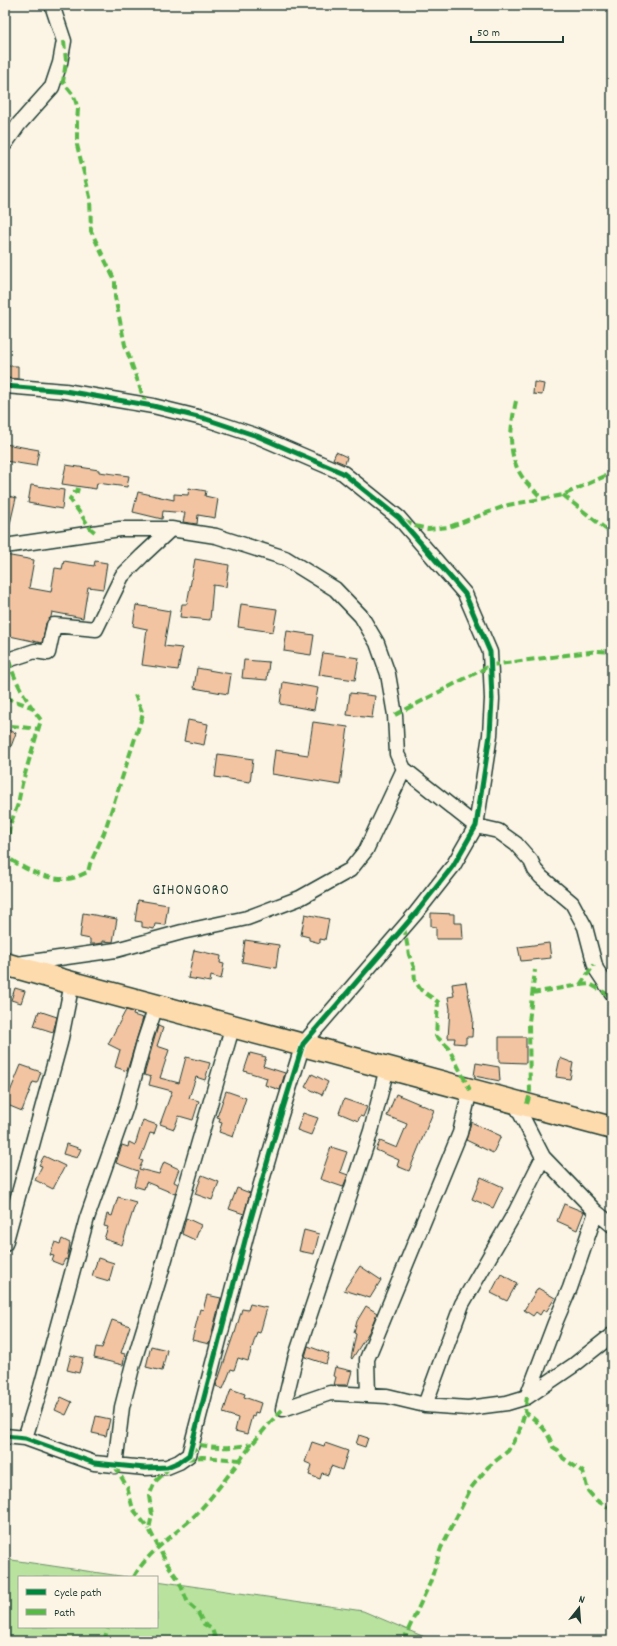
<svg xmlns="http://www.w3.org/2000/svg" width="617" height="1646" viewBox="0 0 617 1646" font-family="Dekko,sans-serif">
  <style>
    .green { fill: #b8e29e; stroke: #6c9069 }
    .building { fill: #f3c4a2; stroke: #1f3d34 }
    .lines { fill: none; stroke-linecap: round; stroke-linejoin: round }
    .minor-casing { stroke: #1f3d34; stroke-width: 17 }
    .primary-casing { stroke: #1f3d34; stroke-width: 25 }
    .minor { stroke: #fcf5e5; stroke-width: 14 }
    .primary { stroke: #fedbac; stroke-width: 22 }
    .quiet { stroke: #58b947; stroke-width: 4; stroke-dasharray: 8 4; stroke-linecap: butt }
    .cycleway-casing { stroke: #fcf5e5; stroke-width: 8 }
    .cycleway { stroke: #00873e; stroke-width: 5 }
    .labels { text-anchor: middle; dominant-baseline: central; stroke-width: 3; stroke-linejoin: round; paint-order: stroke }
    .quarter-label { font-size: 15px; letter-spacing: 1px; fill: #1f3d34; stroke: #fcf5e5 }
  </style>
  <rect width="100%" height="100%" fill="#fcf5e5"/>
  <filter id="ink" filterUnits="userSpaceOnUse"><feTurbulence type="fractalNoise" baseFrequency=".025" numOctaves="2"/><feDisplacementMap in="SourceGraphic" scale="8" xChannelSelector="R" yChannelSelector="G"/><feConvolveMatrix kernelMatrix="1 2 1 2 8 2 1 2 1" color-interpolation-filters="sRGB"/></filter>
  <g filter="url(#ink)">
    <path class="green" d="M5,1559L127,1577H19V1627H157V1581L363,1611L434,1641H5Z"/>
    <path class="building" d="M5,366H18V379L5,378Z
      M534,382L544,384L542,395L533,394Z
      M5,444L39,450L36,466L5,461Z
      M336,452L347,457L345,464L333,459Z
      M66,465L99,470V472L129,476L127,487L97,483L96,489L62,484Z
      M31,485L64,490L62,509L28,503Z
      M189,488L206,491L205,496L218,499L215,518L198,515L197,524L183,522L185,513L163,511L162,519L133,512L138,492L174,500V494L188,495Z
      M5,495L16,498L9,528L5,527Z
      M5,555L34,560L29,588L51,592L55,568L62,569L64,561L94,566L95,561L107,563L103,589L88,587L83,618L52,612L51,617L46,623L42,643L5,635L9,609H5Z
      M195,559L229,565L226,587L213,585L210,620L180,617L182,604H187Z
      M241,604L277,609L273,632L238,627Z
      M136,605L170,611L164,646L182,648L178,670L142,665L147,629L133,626Z
      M287,631L314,635L311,655L284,651Z
      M323,653L359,658L355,680L319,675Z
      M244,660L269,662L267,680L242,678Z
      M197,668L231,674L228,694L194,688Z
      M283,682L318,688L314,710L280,704Z
      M350,693L375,696L372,718L347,715Z
      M188,720L208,724L204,745L184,741Z
      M313,722L348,727L340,785L272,774L275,750L308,755Z
      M5,729L16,733L6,760H5Z
      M218,754L253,759L250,782L215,777Z
      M138,900L168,905L165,925L155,924L154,929L142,927V922L135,921Z
      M83,913L117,919L113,942L103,941V943L95,944H90V939L80,937Z
      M431,913L454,914V923H462L463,939H436V927L431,926Z
      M305,914L329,919L325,940L320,939V943L309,940V937L301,935Z
      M245,940L279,945L276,968L242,962Z
      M549,943L551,958L521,961L518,947Z
      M194,950L221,956L220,963L224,964L221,979L211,976L210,982L188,978Z
      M466,982L473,1019L472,1037H466V1044L454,1043L455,1038H448L450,1009L448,997L454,996L452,984Z
      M15,988L25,991L21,1003L11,1000Z
      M126,1010L134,1012L133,1015L143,1018L127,1071L115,1067L120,1050L108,1044Z
      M39,1011L57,1017L53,1032L34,1026Z
      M158,1026L163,1028L157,1046L169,1050L160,1078L179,1083L186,1057L210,1063L205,1080L196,1077L189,1098L199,1101L193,1120L179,1116L174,1129L160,1124L172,1091L149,1085L151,1077L144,1075Z
      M499,1037H526V1063L499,1062Z
      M250,1053L266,1057L263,1066L285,1073L280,1090L265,1085L267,1078L244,1071Z
      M560,1058L573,1063L570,1079L556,1077Z
      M476,1063L499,1067L500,1081L474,1076Z
      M21,1065L41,1072L37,1083L33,1082L22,1111L5,1104Z
      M312,1074L328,1082L322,1095L305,1087Z
      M226,1091L246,1098L233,1137L219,1132L222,1123L219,1122L220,1118L217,1117Z
      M396,1094L434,1110L409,1171L397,1166L399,1160L376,1150L380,1141L397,1148L407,1124L387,1116Z
      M344,1099L367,1107L363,1117L360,1116L358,1121L339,1113Z
      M303,1113L318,1118L311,1135L297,1130Z
      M143,1120L157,1125L154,1134L150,1133L140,1160L143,1161L139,1169L159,1174L164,1162L179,1169L174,1182L178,1184L175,1194L146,1182L144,1189L134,1186L138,1171L116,1163L122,1145L128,1147L129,1142L135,1145Z
      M471,1122L501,1136L493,1153L466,1140Z
      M66,1144L81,1149L77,1158L63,1154Z
      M331,1147L347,1152L340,1172L348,1175L343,1187L320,1179Z
      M44,1156L65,1166L53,1189L35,1180L42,1166L39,1165Z
      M202,1175L219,1182L212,1200L195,1194Z
      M481,1177L503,1187L493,1208L472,1199Z
      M237,1188L250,1193L244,1214L229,1209Z
      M118,1197L136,1202L122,1245L104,1239L108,1227L104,1226L107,1214L112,1216Z
      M564,1204L584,1212L577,1230L557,1221Z
      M186,1218L201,1225L195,1240L182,1234Z
      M304,1230L319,1234L314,1254L299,1251Z
      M62,1239L70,1243L67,1260L65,1259L62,1265L52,1261L54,1256L50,1255L55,1242L60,1244Z
      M98,1258L114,1263L109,1281L92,1276Z
      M360,1266L381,1280L370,1298L344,1290Z
      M501,1274L517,1283L507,1301L491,1293Z
      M538,1288L555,1298L546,1312L543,1310L540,1315L536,1312L533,1316L524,1310Z
      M207,1295L221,1298L209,1344L192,1340L200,1309L203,1310Z
      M250,1304L267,1308L260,1333L257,1332L248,1361L238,1358L234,1370L231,1369L223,1389L216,1386L234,1333H235L242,1309L248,1310Z
      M366,1306L377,1313L369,1332L352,1359L351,1358L356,1334L354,1333L357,1321Z
      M112,1320L130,1326L121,1353L125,1354L123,1365L94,1358L96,1347L102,1348Z
      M151,1346L167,1350L162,1371L146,1367Z
      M308,1346L329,1354L326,1364L305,1357Z
      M71,1355L83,1358L79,1373L67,1370Z
      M335,1367L352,1371L348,1385H334L336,1377L333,1376Z
      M231,1389L245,1394L244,1397L261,1403L258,1413L255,1412L254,1417L252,1416L247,1434L235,1431L238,1418L223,1413Z
      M61,1397L72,1402L66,1415L55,1410Z
      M96,1416L110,1419L106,1436L92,1433Z
      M359,1435L368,1438L365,1447L356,1444Z
      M312,1442L324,1446L325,1443L348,1451L342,1470L331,1466L328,1475L322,1473L320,1479L309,1475L312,1465L305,1462Z"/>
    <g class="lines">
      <g class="minor-casing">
        <path id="minor" d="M5,144L19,124L52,87L60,63L64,41L52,5
          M5,386L65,391L153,406L206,419L257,436L343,473L399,518L465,594L490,652L492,699L490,735L476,826L453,866L416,913L303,1044L280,1118L248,1229L189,1455L179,1462L167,1467L145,1468L94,1463L25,1438L5,1436
          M5,546L120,529H171L216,536L285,558L335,589L361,616L377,643L388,674L395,715L397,754L404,769L476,826L498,831L516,844L531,861L535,870L541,877L572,903L585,927L596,969L612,993
          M5,661L35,651L48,653L54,625L96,629L122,576L142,556L171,529
          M17,964L116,950L182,932L247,918L300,898L350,870L366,850L404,769
          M514,1101L543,1157L596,1212L612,1225
          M5,1244L60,1043L72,983
          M368,1395L367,1359L460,1133L470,1090
          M527,1397L555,1323L570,1288L596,1212
          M425,1405L462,1304L516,1211L543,1157
          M283,1409L295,1359L371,1131L387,1068
          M283,1409L330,1393L387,1396L425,1405L468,1408L507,1403L527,1397L574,1365L612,1335
          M25,1438L41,1387L87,1218L126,1107L144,1042L156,1006
          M115,1466L122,1407L133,1364L160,1276L233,1025"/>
      </g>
      <g class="primary-casing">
        <path id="primary" d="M5,964L72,983L612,1128"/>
      </g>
      <use href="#minor" class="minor"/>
      <use href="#primary" class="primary"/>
      <path class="quiet" d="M64,41L66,61L63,82L74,96L78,109L77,121V145L90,197L91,231L115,281V297L125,345L146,405
        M516,401C510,429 506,458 526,482C531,488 536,491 541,498
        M78,488L77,492H75L70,499L91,529L96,533
        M563,495L612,534
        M404,521L415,526L428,529L449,527L508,505L563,495L612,473
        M9,660C14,681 28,703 41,720L22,784L18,804L10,825L6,856C23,869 46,880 67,879C74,879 82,874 88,872L90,864L104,833L143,714L135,695
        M5,697L31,707
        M395,715L491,665L597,651L612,652
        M11,726L39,729
        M404,927L409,955L414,967L415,981L421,990L438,1002L436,1036L448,1047L470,1090
        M580,985L590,984L612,997
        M532,993L580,985L594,965
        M527,1104L530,1094L529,1022L535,970
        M527,1397L525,1412C539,1423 547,1429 553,1447L558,1450L563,1458L583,1472L588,1491L596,1500L611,1509L612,1511
        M190,1453L200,1445C218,1448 235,1448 252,1444
        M186,1459L202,1457L240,1460
        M115,1466L127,1487L133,1509L149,1529
        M170,1467L155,1482L149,1496L152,1515L149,1529L166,1562L179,1581L188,1603L197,1611L204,1624L212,1629L216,1641
        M134,1577C148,1550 179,1533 200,1510C229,1478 252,1440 283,1409
        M104,1641L108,1627
        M403,1641L430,1583L441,1548L471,1488L488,1467L508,1451L519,1432L525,1412"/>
      <g class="cycleway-casing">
        <path id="cycleway" d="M5,386L65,391L153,406L206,419L257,436L343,473L399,518L465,594L490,652L492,699L490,735L476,826L453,866L416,913L303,1044L280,1118L248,1229L189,1455L179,1462L167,1467L145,1468L94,1463L25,1438L5,1436"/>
      </g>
      <use href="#cycleway" class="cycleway"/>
    </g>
  </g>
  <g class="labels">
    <g class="quarter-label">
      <text x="191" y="891">GIHONGORO</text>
    </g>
  </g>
  <rect width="617" height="1646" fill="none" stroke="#fcf5e5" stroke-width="20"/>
  <rect x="10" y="10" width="597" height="1626" fill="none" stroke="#1f3d34" stroke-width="1.5" filter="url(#ink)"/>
  <rect x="18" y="1576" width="140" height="52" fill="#fcf5e5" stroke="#a4ab9e"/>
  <rect x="26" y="1589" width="20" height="6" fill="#00873e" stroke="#a4ab9e"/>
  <text x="54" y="1596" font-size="12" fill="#1f3d34">Cycle path</text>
  <rect x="26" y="1609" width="20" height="6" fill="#58b947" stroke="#a4ab9e"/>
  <text x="54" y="1616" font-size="12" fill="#1f3d34">Path</text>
  <g transform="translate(579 1608) rotate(17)" stroke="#fcf5e5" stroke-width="3" paint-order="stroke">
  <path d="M0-3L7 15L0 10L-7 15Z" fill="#1f3d34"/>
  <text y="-6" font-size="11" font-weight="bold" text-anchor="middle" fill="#1f3d34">N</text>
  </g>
  <path d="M471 36v6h92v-6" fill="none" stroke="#1f3d34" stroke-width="2"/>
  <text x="477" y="36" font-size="12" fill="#1f3d34" stroke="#fcf5e5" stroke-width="3" paint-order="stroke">50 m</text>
</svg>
